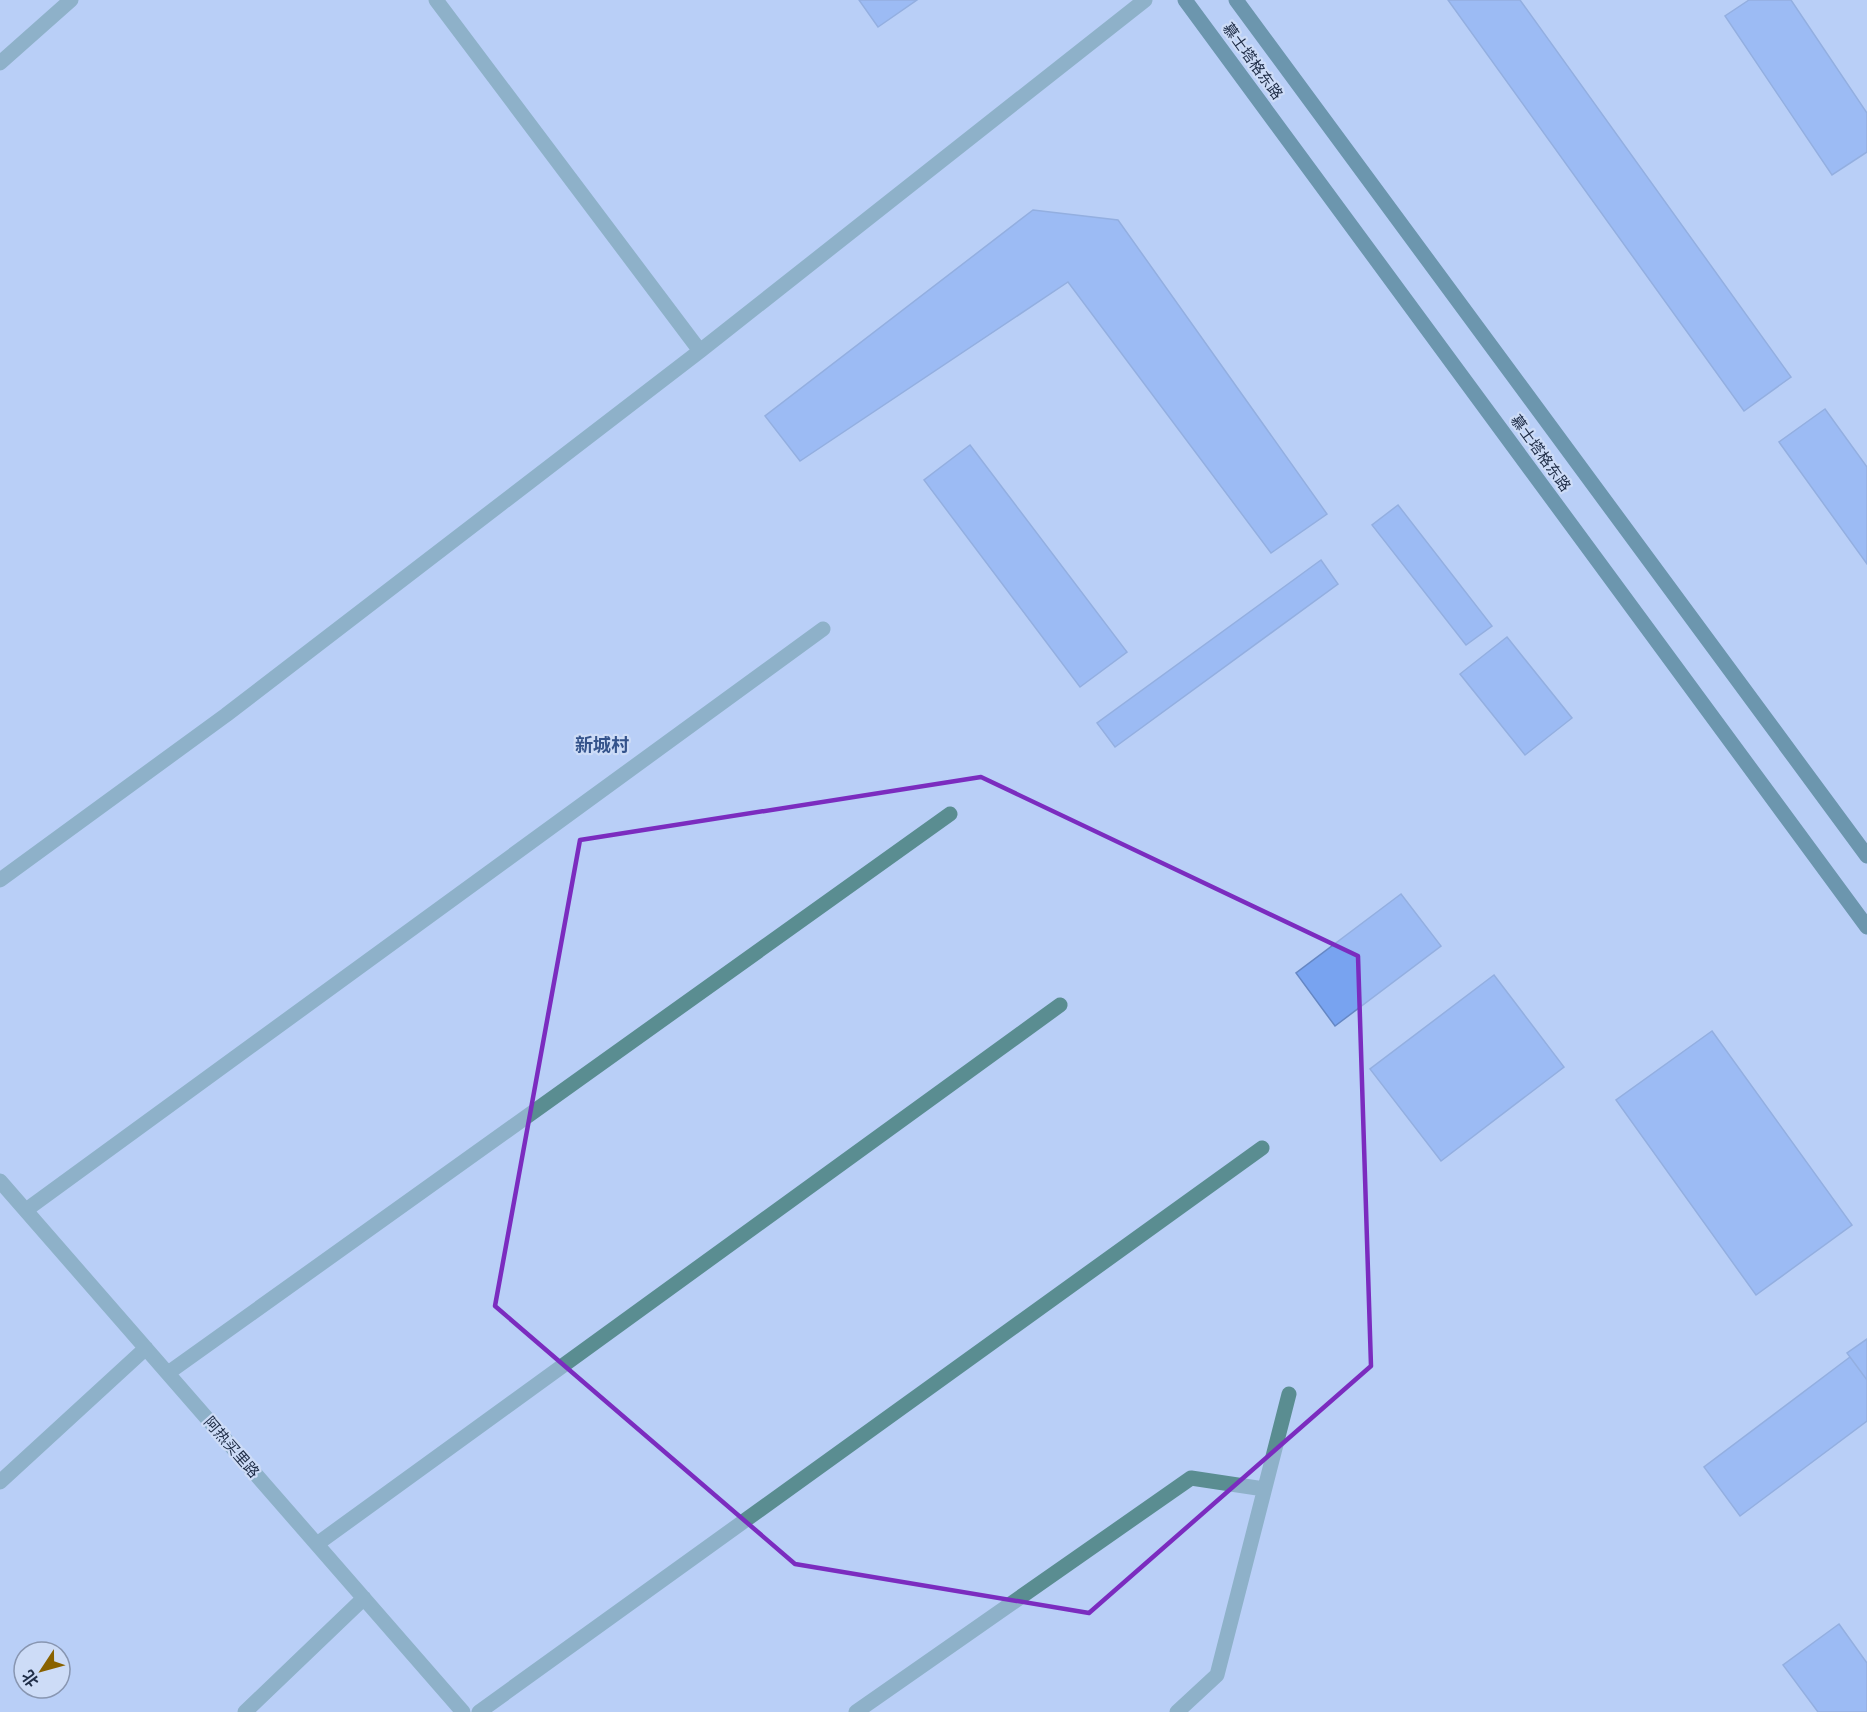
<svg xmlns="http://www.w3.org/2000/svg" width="1867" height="1712" viewBox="0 0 1867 1712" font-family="Manrope,'Noto Sans SC',sans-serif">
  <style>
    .building { fill: #78a3f0; stroke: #6587c4; stroke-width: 1.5 }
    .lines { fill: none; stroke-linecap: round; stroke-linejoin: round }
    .minor { stroke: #5a8d91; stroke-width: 15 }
    .major { stroke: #0e5054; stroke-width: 15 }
    .marked { fill: none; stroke: #7b2cbf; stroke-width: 4.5; stroke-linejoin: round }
    .labels { text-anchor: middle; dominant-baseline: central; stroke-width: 4.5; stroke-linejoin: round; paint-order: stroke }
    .street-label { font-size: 15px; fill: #202e48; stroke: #cddcf7 }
    .quarter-label { font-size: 18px; font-weight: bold; fill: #34538b; stroke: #cddcf7 }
  </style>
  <rect width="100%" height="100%" fill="#b9cff7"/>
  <path class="building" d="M859,0H917L878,27Z
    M1448,0H1520L1791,377L1744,411Z
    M1749,0H1791L1867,113V152L1832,175L1725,16Z
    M1033,210L1118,220L1327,514L1271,553L1068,282L800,461L765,416Z
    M1825,409L1867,467V564L1779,442Z
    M970,445L1127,652L1080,687L924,480Z
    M1398,505L1492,626L1466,645L1372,525Z
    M1321,560L1338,584L1115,747L1097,723Z
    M1507,637L1572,718L1525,755L1460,674Z
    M1401,894L1441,946L1335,1026L1296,973Z
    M1494,975L1564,1067L1441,1161L1370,1069Z
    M1712,1031L1852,1225L1756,1295L1616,1100Z
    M1867,1339V1380L1847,1353Z
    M1850,1357L1867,1380V1421L1740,1516L1704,1467Z
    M1839,1624L1867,1663V1712H1818L1783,1665Z"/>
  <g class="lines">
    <path class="minor" d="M436,0L700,351
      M0,63L71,0
      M0,880L226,715L700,351L1145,0
      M0,1181L463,1712
      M26,1210L823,629
      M168,1373L950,814
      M0,1482L146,1348
      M317,1544L1060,1005
      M245,1712L364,1598
      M479,1712L1262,1148
      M856,1712L1191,1478L1264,1489
      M1177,1712L1217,1675L1289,1394"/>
    <path class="major" d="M1185,0L1867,927
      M1236,0L1867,856"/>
  </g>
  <path d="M0 0H1867V1712H0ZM981,777L1358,956L1371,1366L1089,1613L795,1564L495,1306L580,840Z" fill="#b9cff7" fill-opacity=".55" fill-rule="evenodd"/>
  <path class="marked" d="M981,777L1358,956L1371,1366L1089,1613L795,1564L495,1306L580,840Z"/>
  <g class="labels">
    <g class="street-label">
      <text transform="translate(1253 61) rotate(54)">慕士塔格东路</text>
      <text transform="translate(1541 453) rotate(54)">慕士塔格东路</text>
      <text transform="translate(232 1447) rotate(49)">阿热买里路</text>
    </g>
    <g class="quarter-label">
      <text x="602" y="744">新城村</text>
    </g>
  </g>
  <g transform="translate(42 1670) rotate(234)"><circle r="28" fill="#cddcf7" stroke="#8896b1" stroke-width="1.5"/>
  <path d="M0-4.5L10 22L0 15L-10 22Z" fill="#896200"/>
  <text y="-9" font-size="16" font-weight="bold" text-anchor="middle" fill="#202e48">北</text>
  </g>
</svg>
